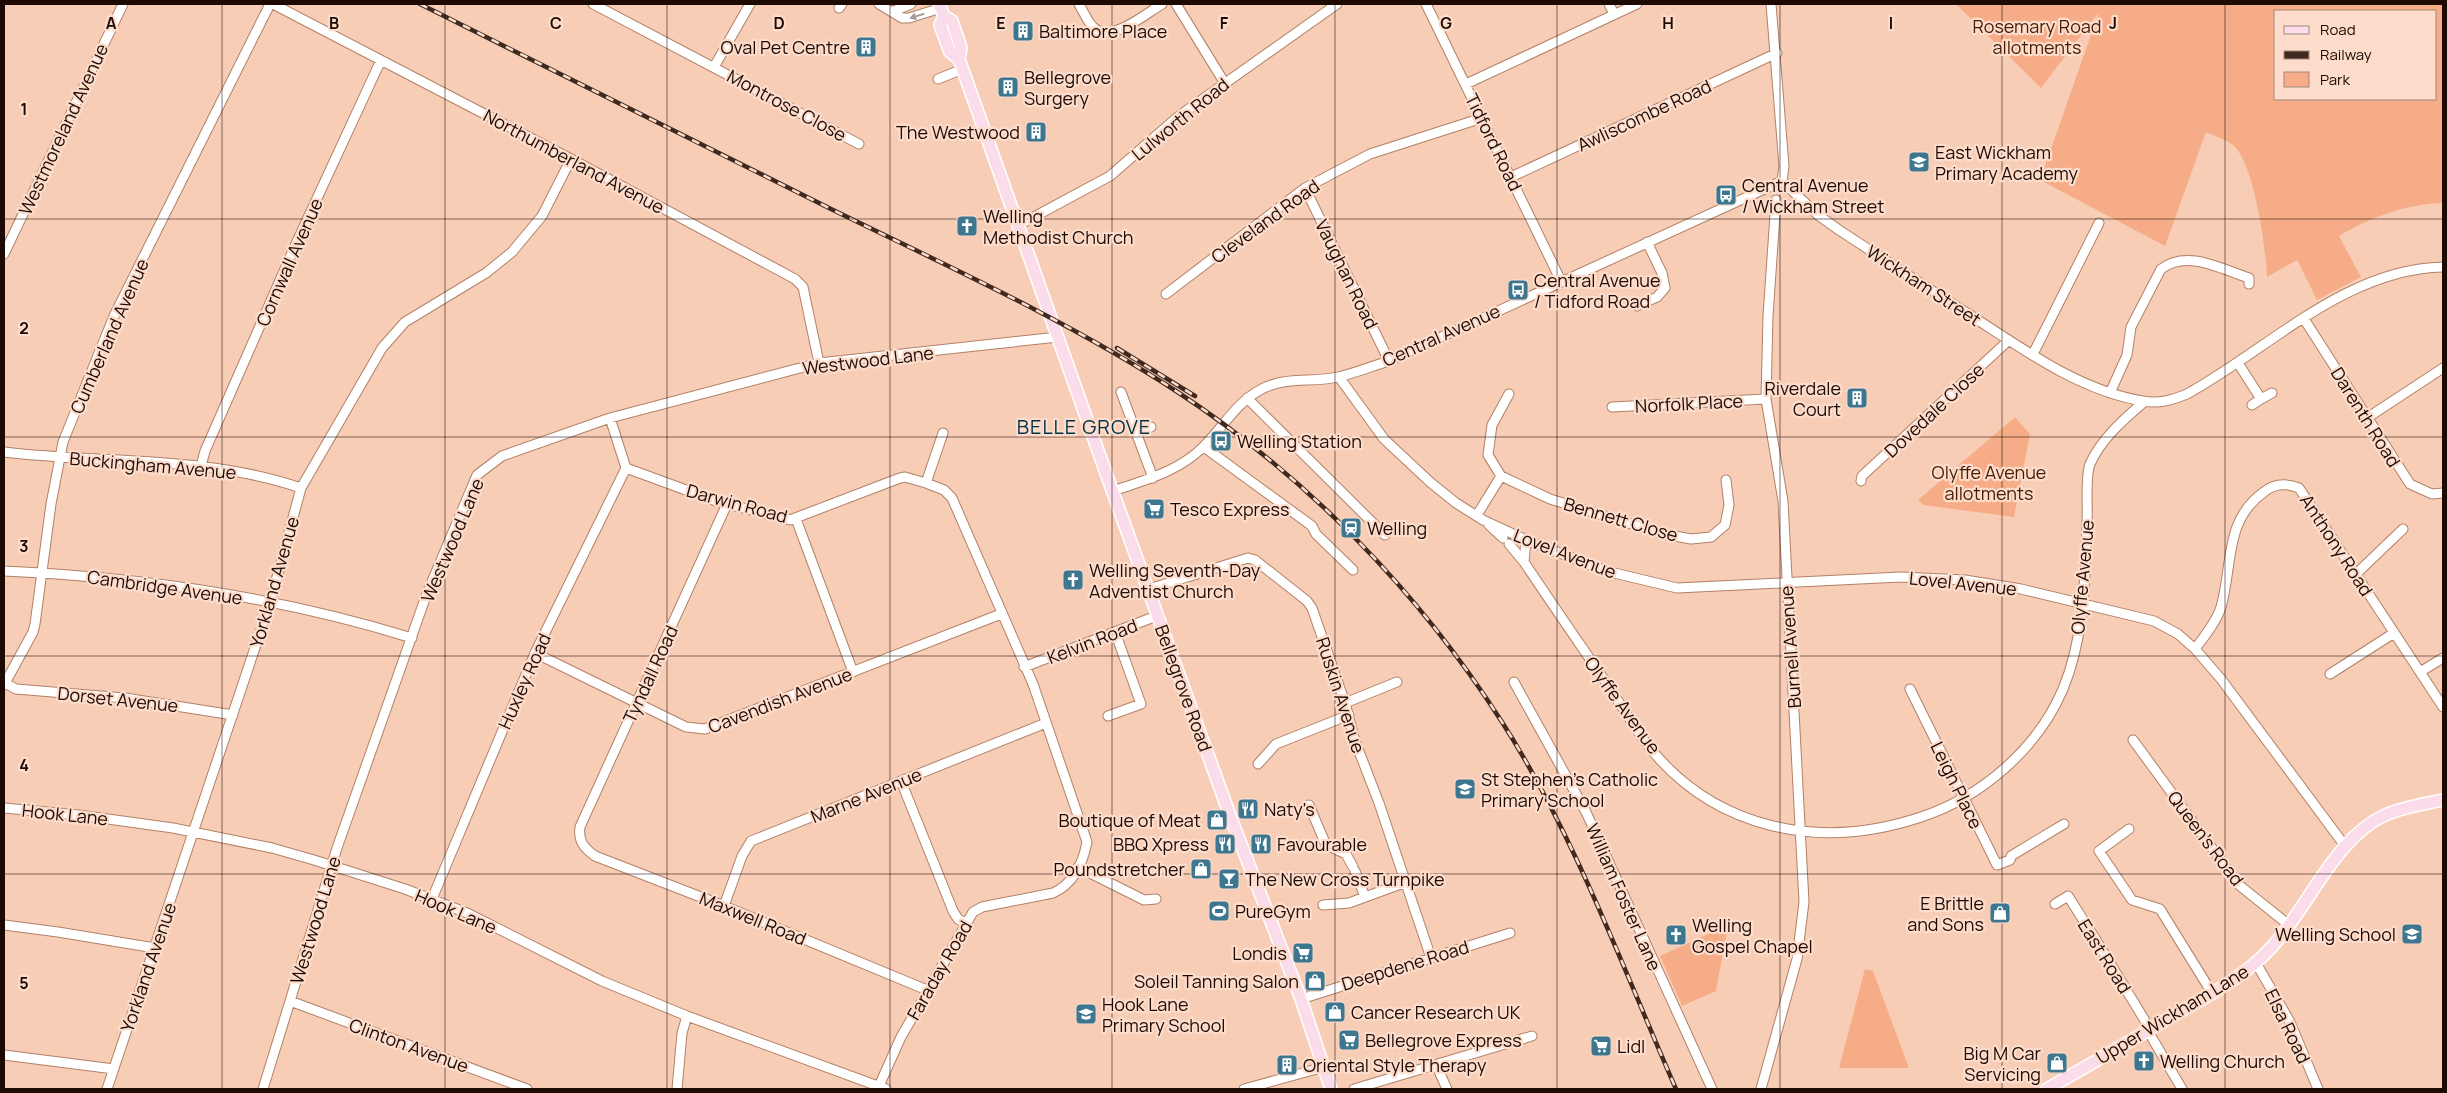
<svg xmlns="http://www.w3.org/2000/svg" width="2447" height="1093" viewBox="0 0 2447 1093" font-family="Manrope,sans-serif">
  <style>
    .green { fill: #f6ad87; fill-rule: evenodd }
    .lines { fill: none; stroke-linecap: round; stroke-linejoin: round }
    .minor-casing { stroke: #b28066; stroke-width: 11 }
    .major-casing { stroke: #fff; stroke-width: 14 }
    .minor { stroke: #fff; stroke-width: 9 }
    .major { stroke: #fbdceb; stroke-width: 11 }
    .rail-casing { stroke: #402a20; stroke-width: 4.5 }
    .rail { stroke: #fddccb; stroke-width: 2.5; stroke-dasharray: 8; stroke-linecap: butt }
    .oneway { fill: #a49d9a }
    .grid { fill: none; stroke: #1c0a03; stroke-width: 1; stroke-opacity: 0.55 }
    .labels { text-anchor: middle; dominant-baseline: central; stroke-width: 4.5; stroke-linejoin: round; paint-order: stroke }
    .park-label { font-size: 18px; fill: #451c03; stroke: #fddccb }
    .poi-label { font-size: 18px; fill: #1c0a03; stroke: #fddccb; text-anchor: start }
    .street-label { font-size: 18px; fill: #1c0a03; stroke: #fddccb }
    .quarter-label { font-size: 20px; letter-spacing: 1px; fill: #003244; stroke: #fddccb }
    .grid-label { font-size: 16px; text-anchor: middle; font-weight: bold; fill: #1c0a03; stroke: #fddccb; stroke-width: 4.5; stroke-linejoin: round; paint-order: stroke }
  </style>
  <rect width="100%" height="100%" fill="#f8cdb6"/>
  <path class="green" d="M1956,4H2443V203C2406,204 2371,217 2339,236L2361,277L2317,300L2297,260L2267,277C2266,249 2254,164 2234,146C2227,140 2215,136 2206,132L2165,246L2040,180L2099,12L2041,88ZM2276,11H2436V99H2276Z
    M2015,417L2030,434L2014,517L1923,505L1918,500Z
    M1728,925L1716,991L1682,1006L1660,956Z
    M1865,969L1873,971L1909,1068H1839Z"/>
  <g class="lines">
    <g class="minor-casing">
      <path id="minor" d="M273,4L571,159L795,279L803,287L819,363
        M593,4L859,144
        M879,4L902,18H909L941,8
        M1079,4C1083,11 1087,21 1093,27C1111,44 1145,14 1162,4
        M1176,4L1224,82
        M1426,4L1561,281
        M1609,4L1614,14
        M1771,4L1784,166L1782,181
        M839,8L842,4
        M894,11L911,4
        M714,67L750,4
        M938,79L963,69
        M1466,84L1637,4
        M1511,177L1777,53
        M1782,181L1818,215L1839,230C1882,258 1924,286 1967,313C2020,347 2079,391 2143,401C2160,404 2172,400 2187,394C2269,349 2345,269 2443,267
        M1305,188L1389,361
        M1017,226L1110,176L1179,116L1337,4
        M4,254L123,4
        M1166,294L1305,188L1370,154L1482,118
        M1637,306L1657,297L1665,288L1662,273L1647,242
        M2304,319L2410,484L2432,494L2443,493
        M2033,354L2099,223
        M2238,363L2261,399L2272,393
        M1339,377L1384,439L1430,482L1456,503L1483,520L1526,540L1606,571L1677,588L1901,577L1965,580L2021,589L2154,621L2178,634L2195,649L2221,679L2345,846
        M1121,392L1153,478
        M2110,393L2127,355L2131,327L2161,269C2187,249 2221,269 2249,278V284
        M1509,394L1492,425L1488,455L1501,476L1550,499L1664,534L1691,539L1711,537L1725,525L1729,505L1726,480
        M1247,398L1385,535
        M2252,405L2261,399
        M1612,407L1766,399
        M610,418L626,468
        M2367,418L2443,368
        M1136,433L1151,427
        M1204,447L1312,526L1316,534L1353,570
        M4,452C103,464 205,455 301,488
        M201,466L205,451L295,246L381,60
        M626,468L716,501L790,520L900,478L905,477L926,483
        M1861,481L1862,476L2009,340
        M1113,491C1145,480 1180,471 1204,446C1223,427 1236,403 1260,390C1284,376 1312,383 1338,377C1355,373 1372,366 1389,361L1782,181
        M727,504L580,827C578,841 584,848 595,856L724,906L927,990
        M1477,515L1501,476
        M796,519L853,672
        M1489,525L1503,538
        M1526,540L1524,562C1550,601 1577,640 1603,678C1617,699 1631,722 1646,743C1713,830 1820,851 1921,817C1982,797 2038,748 2063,689C2085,636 2085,577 2087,521C2088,506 2085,477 2090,464C2101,439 2124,419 2144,402
        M1509,544L1524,562
        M4,571C141,577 280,597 412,638
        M2356,574L2403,529
        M1149,589L1248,558L1255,560L1307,601L1312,608L1345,703L1355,741L1379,803L1431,958
        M2195,649C2204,637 2217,621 2221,607C2233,565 2224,520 2264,492C2275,483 2286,483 2299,488L2443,707
        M535,653L686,727L705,729L1001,614
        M1024,667L1159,615
        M2420,672L2443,658
        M2330,674L2394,633
        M1514,682L1586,812L1712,1089
        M5,683L16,689L125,698L233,715
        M4,685L33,632L35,624L51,504L63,442L114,316L270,4
        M1910,689L1997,865L2010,860L2011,856L2064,824
        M1345,703L1397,682
        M1108,716L1141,704L1115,632
        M2133,740L2239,885L2290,926
        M1258,764L1276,744L1349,715
        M901,781L953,911L958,919L965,923
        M1309,805L1326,845L1346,854L1353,867
        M4,808L79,815L173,828L272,848L314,860L405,889L467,913L602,981L687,1016L886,1089
        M2129,829L2099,851L2132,900L2160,909L2212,993
        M1078,867L1144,900L1156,899
        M1355,871L1365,897
        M432,899L535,653L626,468
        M2055,904L2068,896L2096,940L2150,1029
        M1323,905L1349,903L1406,882
        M724,906L742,856L751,841L1046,723
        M4,925L58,932L155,948
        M2256,963L2290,1022L2318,1089
        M1301,999L1510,933
        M290,1001L527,1089
        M2148,1031L2182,1089
        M4,1055L114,1069
        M1437,1067L1447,1089
        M879,1086L901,1037L973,912L982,907L1053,893C1073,884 1083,863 1087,842L1033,684L952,498L944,490L926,483L943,433
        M107,1089L270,603L301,488L382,348L405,322L486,273L512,252L542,216L571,159
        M263,1089L337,848L426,596L477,475L502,456L610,418L819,363L1058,337
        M677,1089L682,1033L687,1016
        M1244,1089L1324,1067
        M1354,1089L1532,1036
        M1761,1089L1797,959L1804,902L1783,501L1766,399L1768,316L1776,200"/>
    </g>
    <g class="major-casing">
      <path id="major" d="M939,4L944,16L952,21L961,48L959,59L1107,476L1232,821L1301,999L1331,1089
        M944,16L940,25L950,52L959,59
        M2047,1089C2086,1067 2125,1044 2164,1021C2195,1003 2227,987 2254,964C2304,924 2327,842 2385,815C2403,807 2424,804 2443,800"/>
    </g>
    <use href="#minor" class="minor"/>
    <use href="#major" class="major"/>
    <g class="rail-casing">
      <path id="rail" d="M420,4C557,72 694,141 831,209C947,266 1067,320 1176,391C1306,476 1418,591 1502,722C1575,836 1622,966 1676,1089
        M1117,348L1195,396"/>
    </g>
    <use href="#rail" class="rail"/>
  </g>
  <defs><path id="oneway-solid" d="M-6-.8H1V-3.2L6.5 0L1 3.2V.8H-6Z" transform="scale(1.25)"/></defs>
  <use class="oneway" href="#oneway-solid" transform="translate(917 16) rotate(163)"/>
  <path class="grid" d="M222,4V1089M445,4V1089M667,4V1089M890,4V1089M1112,4V1089M1335,4V1089M1557,4V1089M1780,4V1089M2002,4V1089M2225,4V1089M4,219H2443M4,437H2443M4,656H2443M4,874H2443"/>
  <defs>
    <g id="building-square" transform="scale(1.125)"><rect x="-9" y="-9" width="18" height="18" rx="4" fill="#3c768f" stroke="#fddccb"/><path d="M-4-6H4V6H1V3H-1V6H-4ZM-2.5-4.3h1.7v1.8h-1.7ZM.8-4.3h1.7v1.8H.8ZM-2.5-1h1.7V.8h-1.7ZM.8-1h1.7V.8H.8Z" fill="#fff"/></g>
    <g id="school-square" transform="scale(1.125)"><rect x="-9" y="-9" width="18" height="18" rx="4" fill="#3c768f" stroke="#fddccb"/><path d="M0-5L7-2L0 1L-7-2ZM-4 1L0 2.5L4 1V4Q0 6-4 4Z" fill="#fff"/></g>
    <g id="bus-square" transform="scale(1.125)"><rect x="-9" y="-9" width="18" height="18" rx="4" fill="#3c768f" stroke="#fddccb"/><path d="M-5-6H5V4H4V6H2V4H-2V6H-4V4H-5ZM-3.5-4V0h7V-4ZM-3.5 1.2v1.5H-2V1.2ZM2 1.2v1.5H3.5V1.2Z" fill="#fff"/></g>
    <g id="church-square" transform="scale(1.125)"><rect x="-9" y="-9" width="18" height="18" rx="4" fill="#3c768f" stroke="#fddccb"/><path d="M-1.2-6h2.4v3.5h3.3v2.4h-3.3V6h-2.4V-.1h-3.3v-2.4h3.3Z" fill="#fff"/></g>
    <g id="supermarket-square" transform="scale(1.125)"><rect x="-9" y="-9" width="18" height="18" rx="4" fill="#3c768f" stroke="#fddccb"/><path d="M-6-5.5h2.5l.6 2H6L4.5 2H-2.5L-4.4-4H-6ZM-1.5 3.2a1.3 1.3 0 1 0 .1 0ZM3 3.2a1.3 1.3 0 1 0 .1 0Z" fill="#fff"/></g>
    <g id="station-square" transform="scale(1.125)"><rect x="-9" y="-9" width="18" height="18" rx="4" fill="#3c768f" stroke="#fddccb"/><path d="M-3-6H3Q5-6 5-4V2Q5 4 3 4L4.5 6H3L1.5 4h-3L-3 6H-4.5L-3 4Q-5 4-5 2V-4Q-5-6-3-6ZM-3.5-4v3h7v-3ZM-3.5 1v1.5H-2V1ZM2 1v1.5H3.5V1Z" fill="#fff"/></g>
    <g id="restaurant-square" transform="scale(1.125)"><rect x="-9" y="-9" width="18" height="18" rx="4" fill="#3c768f" stroke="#fddccb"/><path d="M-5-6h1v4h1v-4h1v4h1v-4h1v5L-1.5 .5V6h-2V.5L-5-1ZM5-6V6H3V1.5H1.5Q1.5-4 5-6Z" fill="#fff"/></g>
    <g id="shop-square" transform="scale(1.125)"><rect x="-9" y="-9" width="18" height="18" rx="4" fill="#3c768f" stroke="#fddccb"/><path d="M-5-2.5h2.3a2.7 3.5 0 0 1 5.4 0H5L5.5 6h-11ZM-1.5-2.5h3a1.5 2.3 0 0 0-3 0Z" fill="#fff"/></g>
    <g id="bar-square" transform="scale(1.125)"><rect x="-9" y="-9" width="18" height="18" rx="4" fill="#3c768f" stroke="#fddccb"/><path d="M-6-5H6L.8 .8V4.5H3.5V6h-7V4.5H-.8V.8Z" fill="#fff"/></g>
    <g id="stadium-square" transform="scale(1.125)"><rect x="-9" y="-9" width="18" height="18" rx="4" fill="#3c768f" stroke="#fddccb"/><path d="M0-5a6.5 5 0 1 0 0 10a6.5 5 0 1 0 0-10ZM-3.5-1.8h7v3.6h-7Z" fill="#fff"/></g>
  </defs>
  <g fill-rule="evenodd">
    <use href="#building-square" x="1023" y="31"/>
    <use href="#building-square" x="866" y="47"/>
    <use href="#building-square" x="1008" y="87"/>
    <use href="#building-square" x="1036" y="132"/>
    <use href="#school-square" x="1919" y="162"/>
    <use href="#bus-square" x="1726" y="195"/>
    <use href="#church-square" x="967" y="226"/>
    <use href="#bus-square" x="1518" y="290"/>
    <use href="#building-square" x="1857" y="398"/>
    <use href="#bus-square" x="1221" y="441"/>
    <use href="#supermarket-square" x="1154" y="509"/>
    <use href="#station-square" x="1351" y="528"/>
    <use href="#church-square" x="1073" y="580"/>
    <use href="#school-square" x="1465" y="789"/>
    <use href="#restaurant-square" x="1248" y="809"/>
    <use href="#shop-square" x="1217" y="820"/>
    <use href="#restaurant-square" x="1225" y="844"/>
    <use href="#restaurant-square" x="1261" y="844"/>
    <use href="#shop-square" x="1201" y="869"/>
    <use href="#bar-square" x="1229" y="879"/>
    <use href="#stadium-square" x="1219" y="911"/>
    <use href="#shop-square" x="2000" y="913"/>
    <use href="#school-square" x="2412" y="934"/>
    <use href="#church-square" x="1676" y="935"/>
    <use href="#supermarket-square" x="1303" y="953"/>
    <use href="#shop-square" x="1315" y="981"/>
    <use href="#shop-square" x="1335" y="1012"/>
    <use href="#school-square" x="1086" y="1014"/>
    <use href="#supermarket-square" x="1349" y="1040"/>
    <use href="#supermarket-square" x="1601" y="1046"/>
    <use href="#church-square" x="2144" y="1061"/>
    <use href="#shop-square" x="2057" y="1063"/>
    <use href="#building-square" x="1287" y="1065"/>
  </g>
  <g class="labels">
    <g class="park-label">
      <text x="2037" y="26">Rosemary Road<tspan x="2037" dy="21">allotments</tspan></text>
      <text x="1989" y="472">Olyffe Avenue<tspan x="1989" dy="21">allotments</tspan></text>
    </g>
    <g class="poi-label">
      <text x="1039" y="31">Baltimore Place</text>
      <text x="850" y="47" text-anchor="end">Oval Pet Centre</text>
      <text x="1024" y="77">Bellegrove<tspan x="1024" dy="21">Surgery</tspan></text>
      <text x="1020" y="132" text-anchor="end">The Westwood</text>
      <text x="1935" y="152">East Wickham<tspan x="1935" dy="21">Primary Academy</tspan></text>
      <text x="1742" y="185">Central Avenue<tspan x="1742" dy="21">/ Wickham Street</tspan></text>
      <text x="983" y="216">Welling<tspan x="983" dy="21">Methodist Church</tspan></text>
      <text x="1534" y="280">Central Avenue<tspan x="1534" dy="21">/ Tidford Road</tspan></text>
      <text x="1841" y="388" text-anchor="end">Riverdale<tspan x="1841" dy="21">Court</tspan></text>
      <text x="1237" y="441">Welling Station</text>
      <text x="1170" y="509">Tesco Express</text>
      <text x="1367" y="528">Welling</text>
      <text x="1089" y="570">Welling Seventh-Day<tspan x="1089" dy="21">Adventist Church</tspan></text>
      <text x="1481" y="779">St Stephen's Catholic<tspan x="1481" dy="21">Primary School</tspan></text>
      <text x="1264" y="809">Naty's</text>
      <text x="1201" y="820" text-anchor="end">Boutique of Meat</text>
      <text x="1209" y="844" text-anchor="end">BBQ Xpress</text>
      <text x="1277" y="844">Favourable</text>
      <text x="1185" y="869" text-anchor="end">Poundstretcher</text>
      <text x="1245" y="879">The New Cross Turnpike</text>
      <text x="1984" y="903" text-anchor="end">E Brittle<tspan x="1984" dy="21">and Sons</tspan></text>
      <text x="1235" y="911">PureGym</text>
      <text x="1692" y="925">Welling<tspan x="1692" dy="21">Gospel Chapel</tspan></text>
      <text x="2396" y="934" text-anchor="end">Welling School</text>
      <text x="1287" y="953" text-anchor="end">Londis</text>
      <text x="1299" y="981" text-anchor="end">Soleil Tanning Salon</text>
      <text x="1102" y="1004">Hook Lane<tspan x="1102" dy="21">Primary School</tspan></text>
      <text x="1351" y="1012">Cancer Research UK</text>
      <text x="1365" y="1040">Bellegrove Express</text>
      <text x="1617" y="1046">Lidl</text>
      <text x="2041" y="1053" text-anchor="end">Big M Car<tspan x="2041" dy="21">Servicing</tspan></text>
      <text x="2160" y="1061">Welling Church</text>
      <text x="1303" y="1065">Oriental Style Therapy</text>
    </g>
    <g class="street-label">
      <text transform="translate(787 105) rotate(28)">Montrose Close</text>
      <text transform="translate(1644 115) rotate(-25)">Awliscombe Road</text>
      <text transform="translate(1180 119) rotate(-39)">Lulworth Road</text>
      <text transform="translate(63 129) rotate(-65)">Westmoreland Avenue</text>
      <text transform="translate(1494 142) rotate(64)">Tidford Road</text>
      <text transform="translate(574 161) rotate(28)">Northumberland Avenue</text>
      <text transform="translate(1265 221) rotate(-36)">Cleveland Road</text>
      <text transform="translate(289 262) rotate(-66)">Cornwall Avenue</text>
      <text transform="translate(1347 274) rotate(64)">Vaughan Road</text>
      <text transform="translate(1924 285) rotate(33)">Wickham Street</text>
      <text transform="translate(1441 335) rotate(-24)">Central Avenue</text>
      <text transform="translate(109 336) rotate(-66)">Cumberland Avenue</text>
      <text transform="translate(868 360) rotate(-7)">Westwood Lane</text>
      <text transform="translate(1689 403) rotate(-3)">Norfolk Place</text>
      <text transform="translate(1934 410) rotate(-43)">Dovedale Close</text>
      <text transform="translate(2366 417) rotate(58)">Darenth Road</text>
      <text transform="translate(153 465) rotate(5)">Buckingham Avenue</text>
      <text transform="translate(737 503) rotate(15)">Darwin Road</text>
      <text transform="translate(1621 519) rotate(16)">Bennett Close</text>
      <text transform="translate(452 540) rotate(-67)">Westwood Lane</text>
      <text transform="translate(2337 545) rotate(57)">Anthony Road</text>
      <text transform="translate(1565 553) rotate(21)">Lovel Avenue</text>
      <text transform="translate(2082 577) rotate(-85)">Olyffe Avenue</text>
      <text transform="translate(274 582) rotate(-74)">Yorkland Avenue</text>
      <text transform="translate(1963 583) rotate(6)">Lovel Avenue</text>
      <text transform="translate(165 587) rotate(8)">Cambridge Avenue</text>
      <text transform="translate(1092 641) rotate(-21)">Kelvin Road</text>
      <text transform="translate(1790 647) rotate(-94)">Burnell Avenue</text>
      <text transform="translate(650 674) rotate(-65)">Tyndall Road</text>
      <text transform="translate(524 681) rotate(-66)">Huxley Road</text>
      <text transform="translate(1184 688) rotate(70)">Bellegrove Road</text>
      <text transform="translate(1341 695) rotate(72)">Ruskin Avenue</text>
      <text transform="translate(118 699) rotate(6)">Dorset Avenue</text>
      <text transform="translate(780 700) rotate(-21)">Cavendish Avenue</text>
      <text transform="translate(1623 705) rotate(54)">Olyffe Avenue</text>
      <text transform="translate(1957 785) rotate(64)">Leigh Place</text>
      <text transform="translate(866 795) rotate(-22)">Marne Avenue</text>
      <text transform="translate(65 814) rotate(6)">Hook Lane</text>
      <text transform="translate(2206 838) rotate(53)">Queen's Road</text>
      <text transform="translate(1624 897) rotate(66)">William Foster Lane</text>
      <text transform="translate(456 911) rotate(23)">Hook Lane</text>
      <text transform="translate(753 918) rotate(22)">Maxwell Road</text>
      <text transform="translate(315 920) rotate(-73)">Westwood Lane</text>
      <text transform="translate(2105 956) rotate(58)">East Road</text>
      <text transform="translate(1405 965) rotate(-17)">Deepdene Road</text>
      <text transform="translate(148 967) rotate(-71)">Yorkland Avenue</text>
      <text transform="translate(939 970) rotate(-60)">Faraday Road</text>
      <text transform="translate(2172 1014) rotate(-31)">Upper Wickham Lane</text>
      <text transform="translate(2288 1026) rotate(64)">Elsa Road</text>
      <text transform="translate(409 1045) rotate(20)">Clinton Avenue</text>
    </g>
    <g class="quarter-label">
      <text x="1084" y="426">BELLE GROVE</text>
    </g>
  </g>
  <g class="grid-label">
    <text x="111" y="29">A</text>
    <text x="334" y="29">B</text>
    <text x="556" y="29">C</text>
    <text x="779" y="29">D</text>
    <text x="1001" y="29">E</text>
    <text x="1224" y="29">F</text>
    <text x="1446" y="29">G</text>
    <text x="1668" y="29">H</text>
    <text x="1891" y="29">I</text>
    <text x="2113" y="29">J</text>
    <text x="24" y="115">1</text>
    <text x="24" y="334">2</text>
    <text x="24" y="552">3</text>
    <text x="24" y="771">4</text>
    <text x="24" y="989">5</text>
  </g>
  <rect width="2447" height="1093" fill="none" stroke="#1c0a03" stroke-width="10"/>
  <rect x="2274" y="10" width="162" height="90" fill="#fddccb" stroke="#a3887b"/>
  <rect x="2284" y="26" width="25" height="8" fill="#fbdceb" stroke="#a3887b"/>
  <text x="2320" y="35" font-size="15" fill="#1c0a03">Road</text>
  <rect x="2284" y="51" width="25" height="8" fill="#402a20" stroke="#a3887b"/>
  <text x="2320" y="60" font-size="15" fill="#1c0a03">Railway</text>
  <rect x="2284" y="72" width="25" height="15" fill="#f6ad87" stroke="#a3887b"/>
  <text x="2320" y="85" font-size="15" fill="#1c0a03">Park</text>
</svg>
